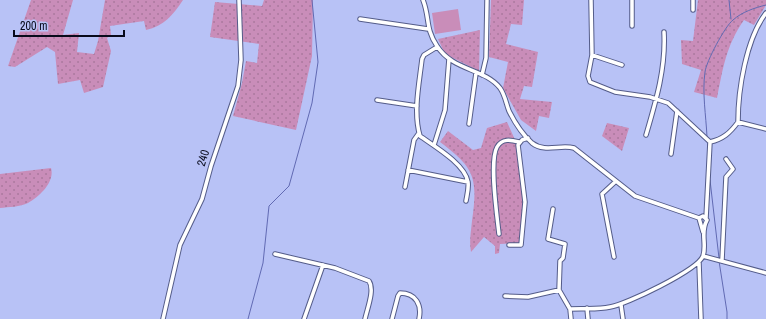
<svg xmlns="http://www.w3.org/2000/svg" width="766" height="319" viewBox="0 0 766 319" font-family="'Archivo Narrow',sans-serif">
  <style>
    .grass { fill: url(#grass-dots) }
    .garden { fill: #c98db9 }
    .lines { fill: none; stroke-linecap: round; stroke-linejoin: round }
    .stream { stroke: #616ab3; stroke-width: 1 }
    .minor-casing { stroke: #545c89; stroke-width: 5.5 }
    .minor { stroke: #fff; stroke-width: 3.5 }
    .labels { text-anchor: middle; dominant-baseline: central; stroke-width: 3; stroke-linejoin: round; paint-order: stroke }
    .street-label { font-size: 12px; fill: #080a1b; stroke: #b8c2f6 }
  </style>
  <defs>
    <pattern id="grass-dots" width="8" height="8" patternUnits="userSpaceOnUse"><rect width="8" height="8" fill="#c98db9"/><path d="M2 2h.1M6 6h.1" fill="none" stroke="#ab789e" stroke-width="1.8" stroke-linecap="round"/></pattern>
  </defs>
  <rect width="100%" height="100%" fill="#b8c2f6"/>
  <path class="grass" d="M31,0H73L63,35L79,33L77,52L94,54L98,41L105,0H183C173,15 164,26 146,30L144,21L110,26L111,35L107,38L111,51L103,87L84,93L80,80L58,84L55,52L47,47L15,67L8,66Z
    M264,0H313L312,56L296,130L233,116L242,83L246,61L257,63L259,44L210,37L215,2L262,6Z
    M491,0H524L522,25L511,24L506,44L538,52L532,87L524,86L520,99L552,102L549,118L539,116L536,131L521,120L503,88L508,62L489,57Z
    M698,0H766V5L754,25L744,20C726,46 723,68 717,98L694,92L701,70L682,64L681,40L693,41Z
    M480,30L479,71L445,54L438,39Z
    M507,122L516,142L525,205L520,243L500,244L499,253L495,254V246L484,237L471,252C469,241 471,232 472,221C478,178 475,168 440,142L448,131L473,150L481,148L487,128Z
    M607,123L629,128L622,151L602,136Z
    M51,168C55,182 40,196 28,203C20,207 9,207 0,208V174Z"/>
  <path class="garden" d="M458,9L461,30L435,34L432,13Z"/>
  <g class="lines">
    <path class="stream" d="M729,0L731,19
      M707,137C706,115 702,93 705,72C706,62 725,26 733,20C742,12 754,8 766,5
      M708,142V149
      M710,180L719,258
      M719,261L727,312V319
      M248,319L263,263L269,206L289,186L312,103L318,62L312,0"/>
    <g class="minor-casing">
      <path id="minor" d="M423,0C430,18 425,28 437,46C453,71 484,68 500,88C505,95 506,103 509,111C514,121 523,135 532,143C545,153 561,144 574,148L635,196L699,218L703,232
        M591,0L592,55L588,76L590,82L615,92L650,97L668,103L710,142C723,139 730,133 738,122L766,129
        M632,0V26
        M693,10V0
        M360,19L428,29
        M437,47L424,55L422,59C419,85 413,112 420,136C434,146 465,164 468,182C469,188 467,195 466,201
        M592,55L622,65
        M482,75L486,58L487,0
        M377,100L417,106
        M738,122C738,90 746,39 766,13
        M469,124L476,73
        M646,135C656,101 666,68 664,32
        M434,145L445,110L449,59
        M671,154L677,111
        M408,170L468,182
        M405,187L414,140L419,133
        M553,209L548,239L565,244L563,258L560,261L559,290
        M706,218L710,142
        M499,234C497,216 489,161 497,147C502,138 511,140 519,142
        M509,245H521L525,202L518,145L522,140L528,138
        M275,254L335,268L369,281C375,290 367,309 365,319
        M703,256L766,273
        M614,257L602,194L615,182
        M722,260L726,177L733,169L726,159
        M699,263L701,319
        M505,296L528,297L559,290L570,309L571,319
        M621,305L623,319
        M587,308L588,319
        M570,309C583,308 597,310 610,307C625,305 698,270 703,256C707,245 700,232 707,220L703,216L699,218
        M163,319L180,245L202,199L211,166L238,86L241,60L239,0
        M304,319L323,265
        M392,319L398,296L400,293C416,293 422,305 419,319"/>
    </g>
    <use href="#minor" class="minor"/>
  </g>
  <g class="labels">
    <g class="street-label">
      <text transform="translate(203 158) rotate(-73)">240</text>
    </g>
  </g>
  <path d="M14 30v6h110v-6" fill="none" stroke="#080a1b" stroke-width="2"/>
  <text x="20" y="30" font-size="12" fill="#080a1b" stroke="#b8c2f6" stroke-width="3" paint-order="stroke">200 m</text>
</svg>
